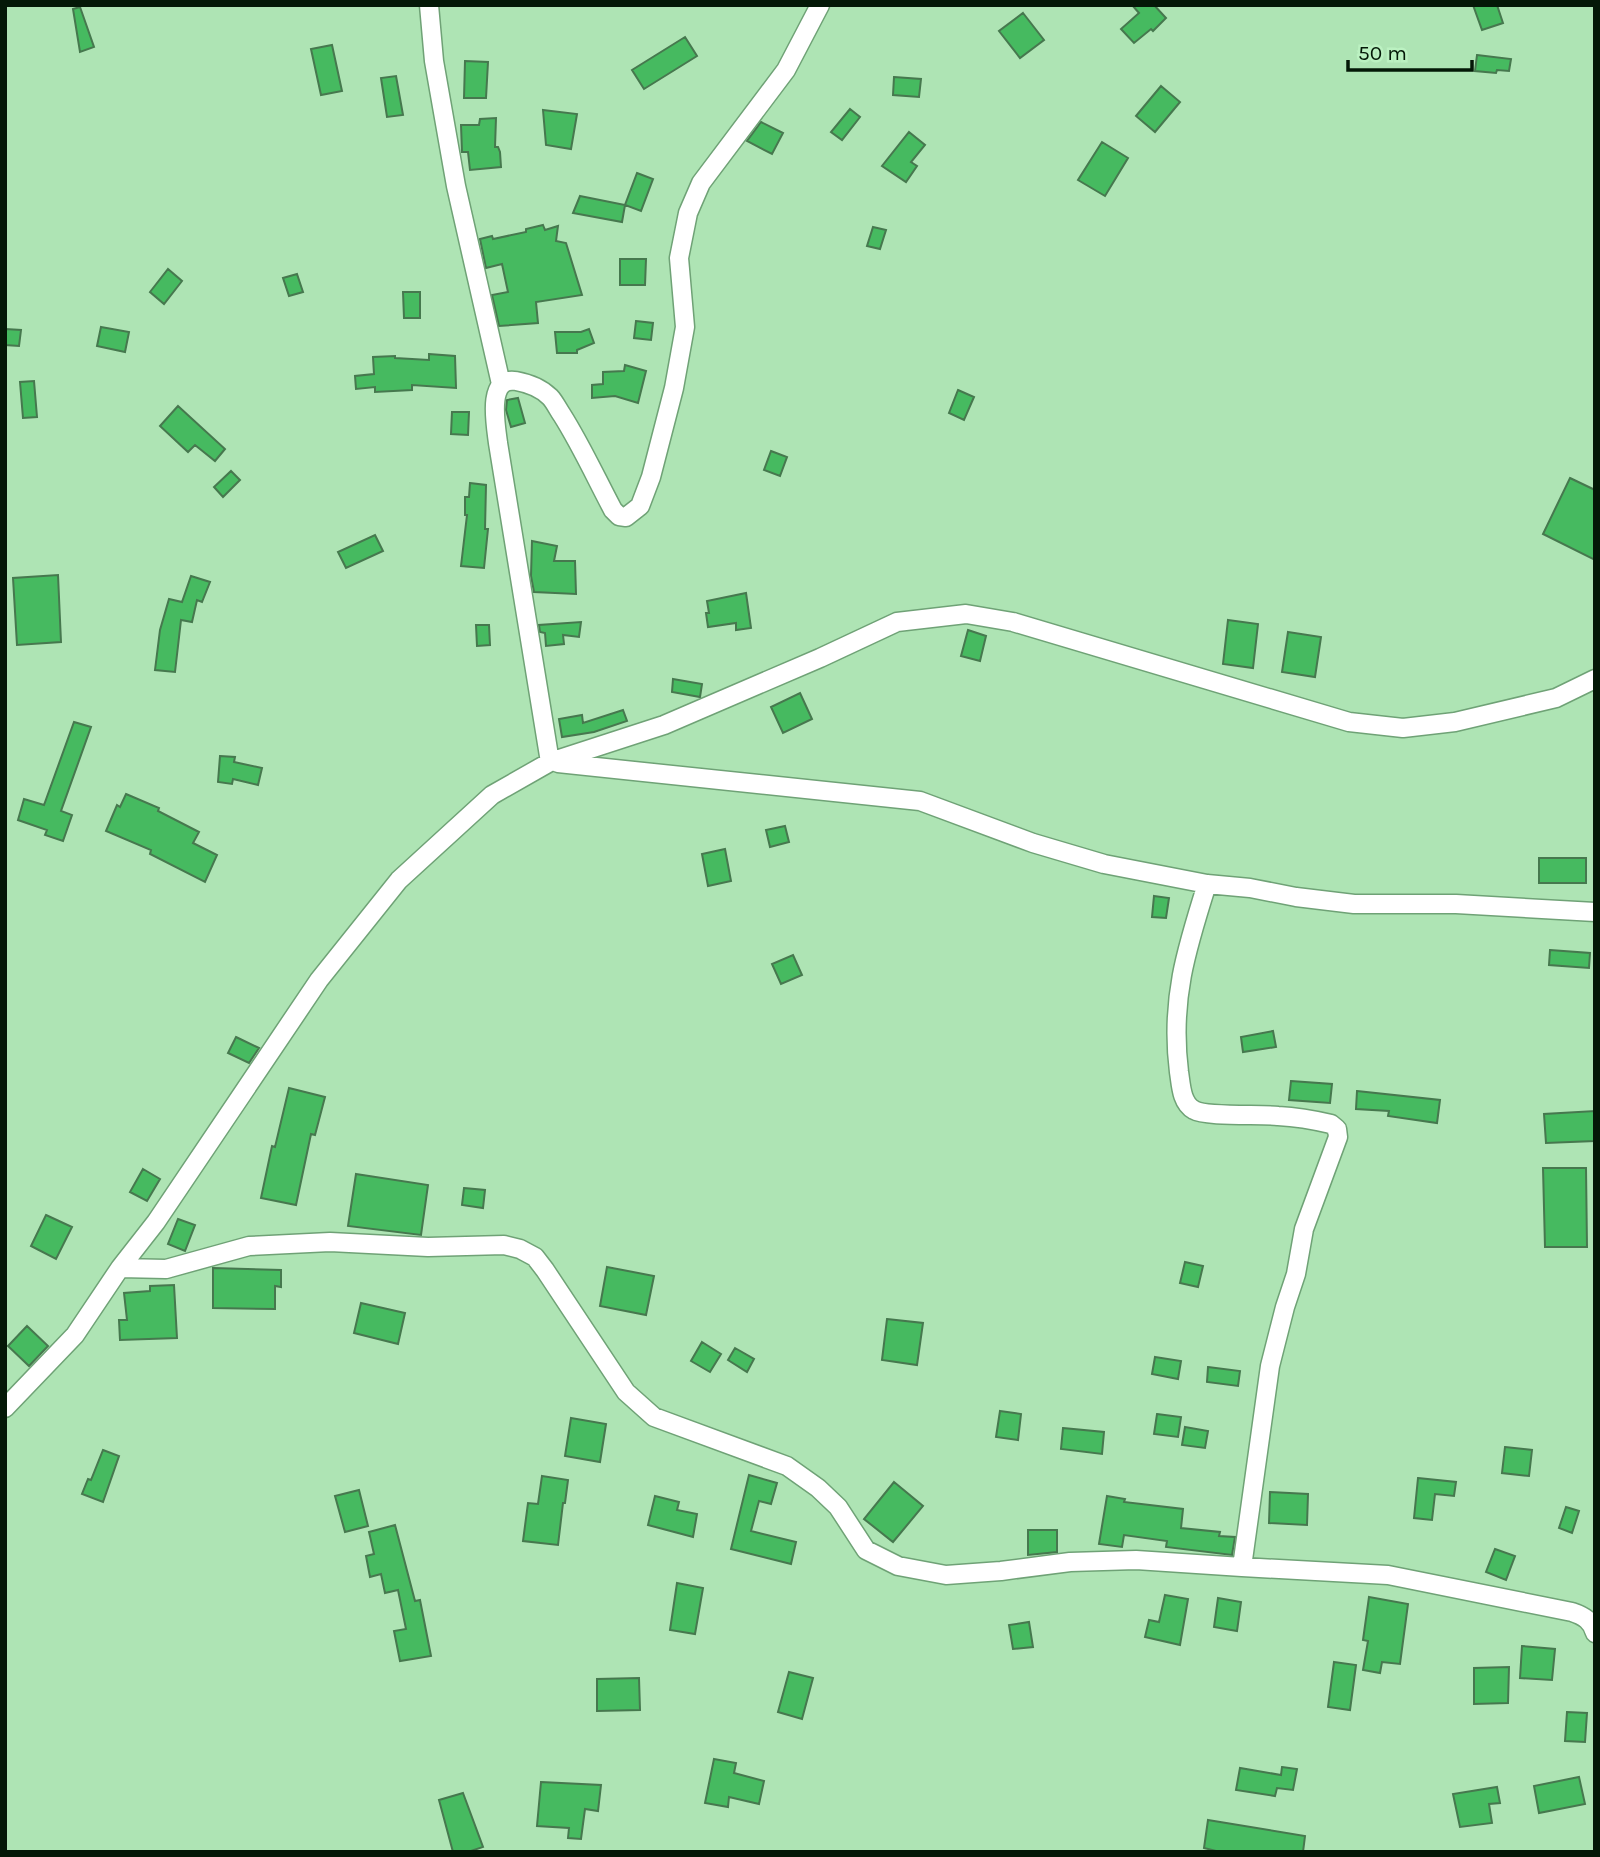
<svg xmlns="http://www.w3.org/2000/svg" width="1600" height="1857" viewBox="0 0 1600 1857" font-family="Karla,sans-serif">
  <style>
    .building { fill: #46ba60; stroke: #46784e; stroke-width: 2 }
    .lines { fill: none; stroke-linecap: round; stroke-linejoin: round }
    .minor-casing { stroke: #6fa276; stroke-width: 21 }
    .minor { stroke: #fff; stroke-width: 18 }
  </style>
  <rect width="100%" height="100%" fill="#aee4b4"/>
  <path class="building" d="M1132,5H1154L1166,18L1153,31L1151,29L1134,43L1121,29L1139,13Z
    M1473,5H1497L1503,23L1482,30Z
    M80,7L94,47L80,52L73,9Z
    M1023,13L1044,40L1020,58L999,31Z
    M685,37L697,56L644,89L632,70Z
    M332,45L342,91L321,95L311,49Z
    M1477,55L1511,59L1509,71L1497,70L1496,73L1475,71Z
    M465,61L488,62L486,98H464Z
    M396,76L403,115L387,117L381,78Z
    M894,77L921,79L919,97L893,95Z
    M1161,86L1180,102L1155,132L1136,116Z
    M850,109L860,117L842,140L831,132Z
    M543,110L577,114L571,149L546,145Z
    M496,118L495,147H498L500,152L501,167L470,170L468,152H462L461,125H479L480,119Z
    M761,122L783,133L772,154L747,141Z
    M909,132L925,145L911,162L917,166L906,182L882,166Z
    M1102,142L1128,158L1105,196L1078,180Z
    M637,173L653,179L641,211L625,205Z
    M580,196L625,205L622,222L573,213Z
    M543,225L545,230L558,226L556,241L566,243L582,295L536,302L538,323L499,326L492,295L508,292L502,264L486,268L480,239L492,236L493,239L526,232V229Z
    M873,227L886,230L880,249L867,246Z
    M620,259H646L645,285H620Z
    M168,269L182,281L164,304L150,292Z
    M297,274L303,292L289,296L283,278Z
    M403,292H420V318H404Z
    M636,321L653,323L651,340L634,338Z
    M101,327L129,332L125,352L97,346Z
    M5,329L21,330L19,346L5,345Z
    M589,329L594,343L577,350V353H557L555,332H581Z
    M429,354L455,356L456,388L412,385V390L375,392V387L356,389L355,376L374,374L373,357L395,356V358L429,360Z
    M625,365L646,371L638,403L615,396L592,398V385L603,384V372L624,371Z
    M34,381L37,417L23,418L20,382Z
    M958,390L974,397L964,420L949,413Z
    M518,398L525,423L511,427L506,410L507,400Z
    M178,406L225,449L215,461L195,445L188,452L160,426Z
    M452,412H469L468,435L451,434Z
    M771,451L787,457L780,476L764,470Z
    M231,471L240,480L223,497L214,487Z
    M1570,478L1595,490V560L1543,534Z
    M470,483L486,485L485,529H488L484,568L461,566L467,515H465V497H469Z
    M375,535L383,551L346,568L338,552Z
    M532,541L557,546L554,561H575L576,594L534,592L531,576Z
    M58,575L61,642L17,645L13,578Z
    M191,576L210,582L202,602L197,600L192,622L181,620L175,672L155,670L160,630L169,599L182,602Z
    M746,593L751,628L736,630V623L708,627L706,613H709L707,601Z
    M1228,620L1258,624L1253,668L1223,664Z
    M581,622L579,637L563,635L564,644L546,646L545,633L540,632L539,625Z
    M476,625H489L490,645L477,646Z
    M968,630L986,636L980,661L961,656Z
    M1288,632L1321,637L1315,677L1282,672Z
    M673,679L702,684L700,697L672,692Z
    M800,693L812,719L783,733L771,707Z
    M623,710L627,721L594,732L562,737L559,719L582,715L583,723Z
    M74,722L91,727L61,811L72,815L63,841L45,835L47,830L18,820L24,799L44,805Z
    M220,756L235,757L234,762L262,768L258,785L233,779L232,784L218,782Z
    M126,794L159,808L158,811L199,832L193,843L217,855L205,882L150,854L151,850L106,831L117,805L120,807Z
    M785,826L789,842L770,847L766,830Z
    M725,849L731,881L708,886L702,854Z
    M1539,858H1586V883H1539Z
    M1154,896L1169,898L1166,918L1152,917Z
    M1550,950L1590,953L1589,968L1549,965Z
    M793,955L802,975L781,984L772,964Z
    M1273,1031L1276,1047L1243,1052L1241,1037Z
    M236,1037L259,1048L249,1063L228,1053Z
    M1291,1081L1332,1084L1330,1103L1289,1100Z
    M289,1088L325,1097L315,1135L311,1134L296,1205L261,1198L272,1146L275,1147Z
    M1357,1091L1440,1100L1437,1123L1388,1116L1389,1111L1356,1109Z
    M1595,1111V1141L1546,1143L1544,1114Z
    M1543,1168H1586L1587,1247H1545Z
    M143,1169L160,1179L147,1201L130,1192Z
    M356,1174L428,1185L421,1235L348,1226Z
    M464,1188L485,1190L483,1208L462,1205Z
    M46,1215L72,1227L56,1259L31,1246Z
    M178,1219L195,1225L185,1251L168,1244Z
    M1185,1262L1203,1266L1198,1287L1180,1283Z
    M607,1267L654,1276L646,1315L600,1306Z
    M213,1268L281,1270V1287L275,1286V1309L213,1308Z
    M174,1285L177,1338L120,1340L119,1320H127L124,1293L150,1291V1286Z
    M361,1303L405,1313L398,1344L354,1333Z
    M887,1319L923,1323L917,1365L882,1360Z
    M27,1326L48,1346L29,1366L8,1346Z
    M702,1342L721,1354L710,1372L691,1361Z
    M735,1348L754,1359L747,1372L728,1360Z
    M1155,1357L1181,1361L1178,1379L1152,1374Z
    M1208,1367L1240,1371L1238,1386L1207,1382Z
    M1000,1411L1021,1414L1018,1440L996,1437Z
    M1157,1414L1181,1417L1178,1437L1154,1434Z
    M571,1418L606,1424L600,1462L565,1456Z
    M1185,1427L1208,1431L1205,1448L1182,1445Z
    M1063,1428L1104,1432L1102,1454L1061,1449Z
    M1505,1447L1532,1450L1529,1476L1502,1473Z
    M103,1450L119,1456L103,1502L82,1494L88,1479L91,1480Z
    M749,1475L777,1483L771,1504L759,1501L751,1531L796,1542L791,1564L731,1549Z
    M542,1476L568,1480L565,1503H563L558,1545L523,1541L528,1503L538,1504Z
    M1418,1478L1456,1482L1454,1496L1435,1494L1432,1520L1414,1518Z
    M894,1482L923,1506L893,1542L864,1519Z
    M359,1490L368,1526L345,1532L335,1496Z
    M1270,1492L1308,1494L1307,1525L1269,1523Z
    M655,1496L679,1502L677,1510L697,1514L693,1537L648,1525Z
    M1107,1496L1125,1499L1124,1502L1183,1509L1181,1528L1220,1532L1219,1536L1235,1537L1232,1555L1166,1547L1167,1541L1124,1535L1122,1547L1099,1544Z
    M1566,1507L1579,1511L1572,1533L1559,1528Z
    M395,1525L415,1601L420,1600L431,1656L400,1661L394,1631L406,1629L398,1590L385,1593L381,1574L370,1577L366,1556L374,1554L369,1532Z
    M1028,1530H1057V1552L1028,1555Z
    M1495,1549L1515,1556L1506,1580L1486,1572Z
    M677,1583L703,1588L695,1634L670,1630Z
    M1165,1595L1188,1599L1180,1645L1145,1637L1149,1620L1159,1622Z
    M1369,1597L1408,1604L1400,1664L1382,1662L1380,1673L1363,1670L1368,1641L1363,1640Z
    M1218,1598L1241,1602L1237,1631L1214,1627Z
    M1029,1622L1033,1647L1013,1649L1009,1625Z
    M1522,1646L1555,1649L1552,1680L1520,1678Z
    M1334,1662L1356,1665L1350,1710L1328,1707Z
    M1509,1667L1508,1703L1474,1704V1668Z
    M789,1672L813,1678L802,1719L778,1712Z
    M639,1678L640,1710L597,1711V1679Z
    M1567,1712L1587,1713L1585,1742L1565,1741Z
    M714,1759L736,1763L734,1773L764,1781L759,1804L729,1797L728,1807L705,1803Z
    M1282,1767L1297,1769L1293,1790L1277,1788L1275,1796L1236,1790L1240,1768L1281,1775Z
    M1579,1777L1585,1804L1539,1813L1534,1786Z
    M541,1782L601,1785L598,1811L585,1809L581,1839L568,1838L569,1828L537,1826Z
    M1497,1787L1500,1803L1489,1804L1492,1823L1460,1827L1453,1794Z
    M463,1793L483,1847L468,1852H453L439,1800Z
    M1208,1820L1305,1836L1303,1852H1220L1204,1848Z"/>
  <g class="lines">
    <g class="minor-casing">
      <path id="minor" d="M429,5L434,61L456,186L501,384
        M820,5L786,70L701,183L688,213L679,258L685,327L674,388L651,477L640,506L626,517L619,516L613,510C596,478 581,445 562,415C558,409 554,401 550,397C541,388 527,383 516,381C486,376 496,426 498,443L550,762L492,795L399,880L319,980L156,1222L120,1268L166,1269L249,1246L330,1242L428,1247L504,1245L520,1249L535,1257L545,1270L626,1392L654,1417L787,1466L818,1488L838,1507L866,1550L898,1566L946,1575L1001,1571L1070,1562L1136,1560L1242,1567L1270,1366L1285,1307L1296,1274L1304,1229L1338,1137L1337,1129L1331,1124C1314,1120 1296,1117 1278,1116C1260,1114 1206,1117 1194,1110C1181,1103 1181,1084 1179,1072C1170,1001 1186,950 1207,884
        M550,762L664,725L820,658L897,622L966,614L1013,622L1349,722L1403,728L1455,722L1556,698L1595,679
        M558,763L920,801L1033,843L1104,864L1207,884L1250,888L1296,897L1354,904H1456L1595,912
        M5,1408L75,1335L120,1268
        M1242,1567L1388,1575L1572,1612C1584,1616 1592,1621 1595,1633"/>
    </g>
    <use href="#minor" class="minor"/>
  </g>
  <rect width="1600" height="1857" fill="none" stroke="#041807" stroke-width="14"/>
  <path d="M1348 60v10h124v-10" fill="none" stroke="#041807" stroke-width="3.5"/>
  <text x="1358" y="60" font-size="21" fill="#041807" stroke="#bbf1c1" stroke-width="5" paint-order="stroke">50 m</text>
</svg>
